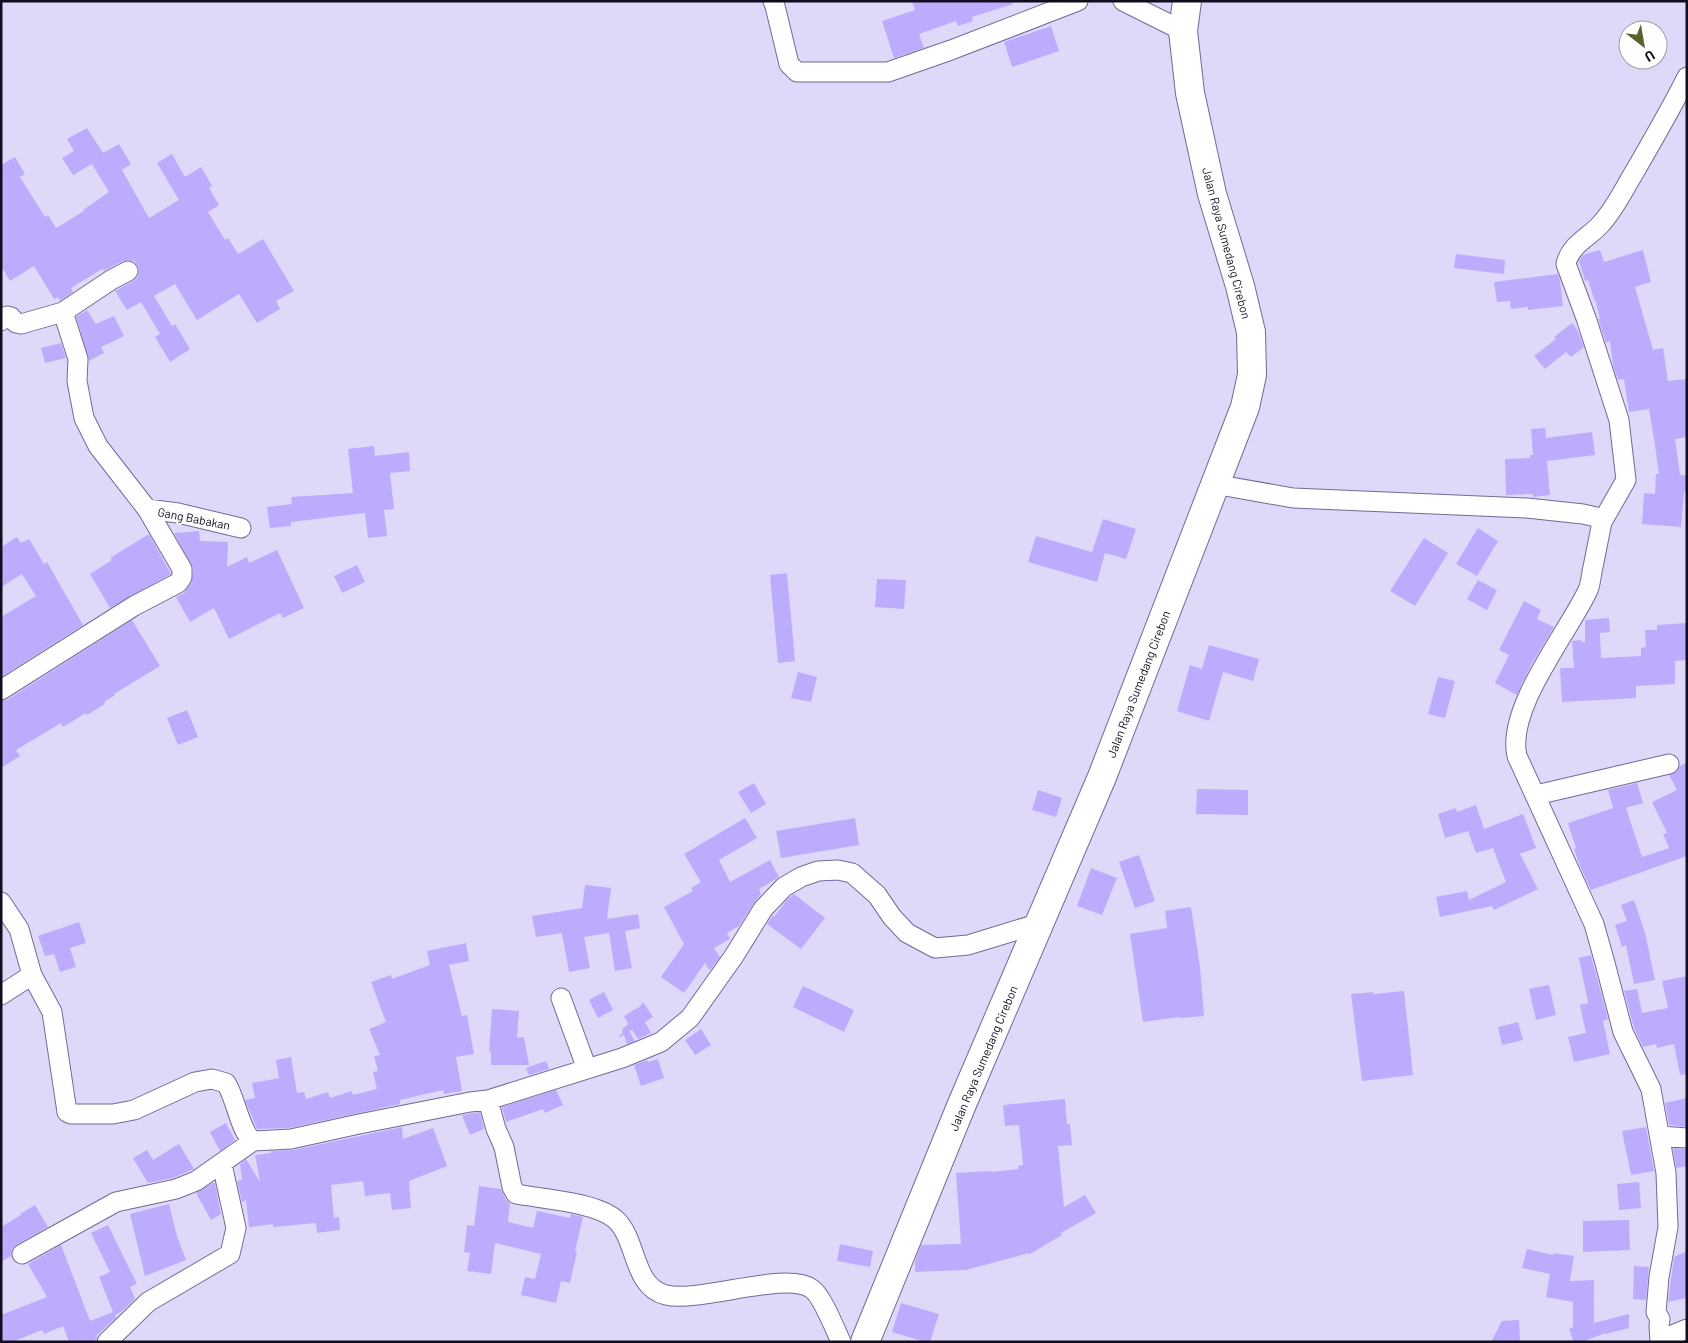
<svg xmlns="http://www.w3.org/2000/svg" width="1688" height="1343" viewBox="0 0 1688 1343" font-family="Barlow,sans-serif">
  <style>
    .building { fill: #bdacfd }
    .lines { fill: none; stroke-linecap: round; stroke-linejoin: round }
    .minor-casing { stroke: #736998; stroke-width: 21 }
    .trunk-casing { stroke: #736998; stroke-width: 30 }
    .minor { stroke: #fff; stroke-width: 19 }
    .trunk { stroke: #fff; stroke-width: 28 }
    .labels { text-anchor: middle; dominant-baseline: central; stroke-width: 4; stroke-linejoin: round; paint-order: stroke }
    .street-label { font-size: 12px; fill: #110d1f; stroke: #fefefe }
  </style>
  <rect width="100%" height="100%" fill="#ded9f9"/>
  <path class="building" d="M912,1H1012L1013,4L972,17L973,21L958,26L956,21L919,34L924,48L894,58L882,21L915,10Z
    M1051,26L1059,51L1012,67L1004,42Z
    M87,128L103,153L119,144L131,164L122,170L149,218L179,200L157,163L172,154L185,177L201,167L212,186L209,188L219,205L208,212L225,240L228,238L238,254L263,239L294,291L276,301L280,309L257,323L239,294L197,320L175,284L154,296L172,326L175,324L190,349L170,362L155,337L160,334L141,302L127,310L115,291L133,281L138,277L139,271L138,266L134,261L128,260L123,261L104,271L102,269L71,288L73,292L60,301L58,297L54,299L34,266L10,281L1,266V165L15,157L25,174L20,177L45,217L48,215L56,228L84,211L83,210L109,192L92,164L73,175L62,158L74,151L67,139Z
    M1600,250L1604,262L1643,250L1651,282L1635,287L1653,350L1663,348L1668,381L1687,379V437L1675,439L1680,475H1687V492H1684L1681,527L1642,524L1644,493L1655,494L1656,474H1659L1654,439L1649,409L1629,412L1624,379L1618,380L1613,366L1610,341L1606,343L1598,319H1600L1596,303L1598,302H1595L1588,280L1585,281L1579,261L1583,255Z
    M1456,254L1505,260L1504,274L1454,268Z
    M1558,274L1560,281L1563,306L1528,310V307L1511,309L1510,301L1497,302L1494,282Z
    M87,310L96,324L114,316L124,336L101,347L104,353L89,361L76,317Z
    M1572,323L1578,331L1584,347L1571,357L1566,352L1545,369L1534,356L1556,339L1554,337Z
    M61,343L66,358L45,363L41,348Z
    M1545,428L1546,438L1592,432L1595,455L1547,461L1550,495L1533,497V494L1506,495L1505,459L1530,458V455H1533L1531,429Z
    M374,446L375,456L409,452L410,471L390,473L394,509L384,510L387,536L368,538L365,513L291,522V526L270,528L267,507L292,504L291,497L353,493L348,449Z
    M1103,519L1136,529L1126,559L1105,553L1097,582L1028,562L1036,536L1092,552Z
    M1478,528L1498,541L1477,576L1456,564Z
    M199,531L200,541L228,542L227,567L247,557L249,563L277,550L304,608L283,618L280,613L229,639L214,608L190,622L176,597L184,593L191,583L193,569L174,533Z
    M149,534L171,574L110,608L90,574L112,560L110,558Z
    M17,537L21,543L29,539L44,564L47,562L83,625L1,677V617L36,596L22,574L1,587V547Z
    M1424,538L1448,553L1415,606L1390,591Z
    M357,565L365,582L342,593L334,576Z
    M787,573L795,661L778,663L770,575Z
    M877,579L906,580L904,609L875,607Z
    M1478,580L1497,590L1487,610L1467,599Z
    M1524,601L1541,610L1537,619L1554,627L1531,665L1517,695L1495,683L1509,655L1499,650Z
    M1609,618L1610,632L1600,633L1601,658L1641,656V648L1646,647L1645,630H1657V625L1687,623V660L1675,661V684L1636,686V698L1562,702L1560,668H1574L1572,641L1580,640L1585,643V620Z
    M132,620L160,666L114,694L115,695L104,702L105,704L87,715L86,713L63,727L61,723L16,750L20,756L1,768V701L7,700Z
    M1209,645L1259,659L1253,681L1223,672L1209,721L1177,711L1190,665L1202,669Z
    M798,672L817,677L811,702L791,698Z
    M1438,677L1455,681L1445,718L1428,714Z
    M187,710L198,737L178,745L167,718Z
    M1687,762V856L1591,890L1580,866L1574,849L1576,848L1568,823L1613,808L1608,790L1637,783L1643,803L1626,808L1642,857L1669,848L1663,834L1667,833L1652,802L1677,790L1669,775L1676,772L1680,766Z
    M754,783L766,804L751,813L738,792Z
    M1197,789L1248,790V815L1196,814Z
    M1038,790L1062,798L1056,817L1032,810Z
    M1476,805L1484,829L1523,814L1536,848L1520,854L1538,889L1494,910L1492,906L1440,917L1436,897L1467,891L1469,900L1506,882L1493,848L1476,853L1468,831L1445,838L1438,814L1456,808L1457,812Z
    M745,818L757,838L719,860L730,882L770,860L779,877L759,889L761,894L754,903L739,926L727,933L730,939L714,948L720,957L711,969L709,970L705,963L684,993L661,977L684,944L664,907L693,891L691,888L701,882L684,854Z
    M855,818L859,845L781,858L776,831Z
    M1139,855L1155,901L1135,908L1119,862Z
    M1091,868L1117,878L1102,915L1077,906Z
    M585,885L611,888L607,919L638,914L640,928L625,931L632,968L615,971L609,933L584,937L590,968L569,972L562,933L536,937L532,916L582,908Z
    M794,894L825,918L801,949L767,924L772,916L773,915L774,917L786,901Z
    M1634,900L1645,933L1655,980L1634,984L1626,945L1622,947L1615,925L1627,921L1621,905Z
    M1191,907L1200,967L1204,1016L1180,1018L1179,1017L1143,1022L1130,934L1167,928L1165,911Z
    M79,922L86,943L70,948L76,967L60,972L54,954L45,956L38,936Z
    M466,943L469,961L449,965L462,1016L467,1015L474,1054L456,1057L462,1091L444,1094L443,1090L400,1100V1104L289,1128L257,1129L245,1100L255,1098L252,1083L279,1078L276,1060L291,1057L297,1093L304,1092L306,1099L328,1092L330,1098L352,1091L353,1095L377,1089L373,1072L378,1071L374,1056L380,1055L369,1029L386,1022L371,982L391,975L392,979L430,965L427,951Z
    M1591,955L1608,1019L1603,1021L1610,1054L1574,1062L1568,1037L1586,1033L1580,1005L1588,1003L1579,958Z
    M1687,976V1074L1680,1075L1674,1044L1657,1048L1656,1044L1643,1047L1634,1028L1624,991L1637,989L1642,1013L1668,1008L1662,981Z
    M1549,985L1556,1015L1536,1020L1529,989Z
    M803,986L854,1010L844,1032L793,1007Z
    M1404,991L1413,1075L1362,1081L1351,994L1373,992V994Z
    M604,992L613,1010L598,1018L589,1000Z
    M643,1002L653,1017L645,1022L651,1033L638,1039L632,1030L629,1031L635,1041L627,1044L624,1035L618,1038L623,1032L622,1030L628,1024L624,1016L639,1007V1008Z
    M492,1009L519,1011L517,1038L524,1037L529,1065H491V1051L489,1052Z
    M1518,1022L1523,1040L1502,1045L1498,1027Z
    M701,1029L711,1045L695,1055L685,1040Z
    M658,1059L664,1078L641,1086L634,1065L647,1060L648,1062Z
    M546,1061L549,1069L529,1075L526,1068Z
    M556,1090L563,1105L545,1113L543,1109L506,1122L502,1107Z
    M1687,1098V1127L1669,1125L1665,1103Z
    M1065,1099L1067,1124H1070L1072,1145L1058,1146L1064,1207L1085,1195L1096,1213L1061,1233L1062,1235L1030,1254L1029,1253L966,1270L915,1272V1261L921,1245L961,1244L956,1173L990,1171L991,1172L1019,1169L1018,1166L1023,1165L1019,1125L1005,1126L1003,1105Z
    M480,1112L484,1129L470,1135L462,1115Z
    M226,1123L235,1140L220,1151L210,1132Z
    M402,1127L403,1139L433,1128L447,1166L409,1181L411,1208L392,1210L390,1193L365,1196L363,1181L331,1185L334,1218L339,1217L340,1230L317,1233L316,1223L273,1227V1224L249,1227L246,1200L242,1202L237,1181L242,1180L240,1164L246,1159L260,1182L255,1155L271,1153V1151L293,1150Z
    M1646,1127L1654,1171L1631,1175L1622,1131Z
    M179,1144L194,1169L173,1178L148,1183L133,1158L147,1150L153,1160Z
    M1673,1148L1687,1149V1166L1676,1168Z
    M1639,1182L1641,1208L1619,1210L1617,1184Z
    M212,1183H215L221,1214L211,1220L196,1193Z
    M479,1186L501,1189L506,1200L510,1204L508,1222L533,1228L537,1211L570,1218L571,1214L583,1217L575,1251L577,1252L570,1283L561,1281L556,1303L521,1295L525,1277L535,1279L541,1254L495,1243L491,1274L467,1271L470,1253L464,1252L467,1225L474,1226Z
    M169,1204L177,1236L186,1260L145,1276L130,1214Z
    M35,1205L48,1227L17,1244L12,1249L11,1256L1,1262V1227L21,1215L20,1214Z
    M1629,1220L1630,1250L1583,1252V1221Z
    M108,1225L137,1284L130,1287L135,1299L121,1312L115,1315L116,1318L97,1335L96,1340L91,1342H69L63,1326L44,1334L42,1330L12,1342H1V1315L47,1297L28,1264L61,1245L90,1321L113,1312L99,1277L110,1272L91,1233Z
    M840,1244L873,1251L870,1267L837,1261Z
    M1527,1249L1553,1255L1554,1253L1574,1256L1570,1281L1594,1280V1323L1629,1314V1328L1606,1334V1333L1581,1342H1574L1569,1329L1573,1327V1302L1546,1297L1550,1274L1522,1268Z
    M1687,1251V1298L1668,1302L1674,1257Z
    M1634,1266L1649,1267L1646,1300L1633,1299Z
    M901,1303L939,1314L930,1342H925L892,1332Z
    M1519,1320L1520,1342H1491L1502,1321Z"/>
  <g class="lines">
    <g class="minor-casing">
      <path id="minor" d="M773,1L775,6L789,64L797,72H888L951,50L1078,1
        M1123,1L1183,31
        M1,321L7,316L11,317L16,323L21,324L63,312
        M1214,484L1293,498L1527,508L1583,514L1596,517L1602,522C1599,537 1596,552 1593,567C1591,575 1591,583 1588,590C1568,633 1506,708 1517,756L1594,924L1605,963L1623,1032L1651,1089L1666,1173L1668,1227L1659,1277L1656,1312L1660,1319L1659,1326L1660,1342
        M147,509L178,513L241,528
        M1602,522L1626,480L1619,420L1586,318L1566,264C1570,245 1588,238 1600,225C1615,209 1624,189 1635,171C1653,140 1671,109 1687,77
        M1,690L134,606L178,583L182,577V569L147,509L98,446L84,418L77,381L78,359L63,312L111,280L128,271
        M1536,795L1669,764
        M1,902L19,929L32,975L52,1012L67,1112L71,1114H113L134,1110L195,1082L212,1079L226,1083C236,1098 240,1132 253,1141L291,1139L359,1124L470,1102L488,1100L622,1058L661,1042L690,1018L734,956L763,909L784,887L801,877L818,871L838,870L852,873L877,895L892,917L907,933L935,948L968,945L1040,923
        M1,995L32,975
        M561,998L587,1069
        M488,1100L496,1129L504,1147L512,1187L516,1194C543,1199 595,1202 615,1219C638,1239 632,1287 666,1295C700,1303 787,1270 812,1289C822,1296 835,1329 841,1342
        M1660,1136L1687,1138
        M22,1254L116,1202L176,1189L196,1181L253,1141
        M1660,1340L1687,1329
        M107,1342L148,1302L230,1254L236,1228L222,1164"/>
    </g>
    <g class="trunk-casing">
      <path id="trunk" d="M865,1342L962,1104L1102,777L1245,407L1252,375L1251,332L1240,286L1212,194L1190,93L1183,31L1187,1"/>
    </g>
    <use href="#minor" class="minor"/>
    <use href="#trunk" class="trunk"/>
  </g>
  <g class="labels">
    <g class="street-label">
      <text transform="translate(1227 243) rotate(75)">Jalan Raya Sumedang Cirebon</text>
      <text transform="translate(194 518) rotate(11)">Gang Babakan</text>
      <text transform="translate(1138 684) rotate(-69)">Jalan Raya Sumedang Cirebon</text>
      <text transform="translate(983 1058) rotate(-67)">Jalan Raya Sumedang Cirebon</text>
    </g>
  </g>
  <rect width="1688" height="1343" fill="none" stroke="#110d1f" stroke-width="5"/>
  <g transform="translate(1643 45) rotate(149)"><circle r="24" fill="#fefefe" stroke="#9f9ea5"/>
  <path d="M0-4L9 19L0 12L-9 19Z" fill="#5c612f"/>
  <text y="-8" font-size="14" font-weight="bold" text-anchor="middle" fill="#110d1f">U</text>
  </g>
</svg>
